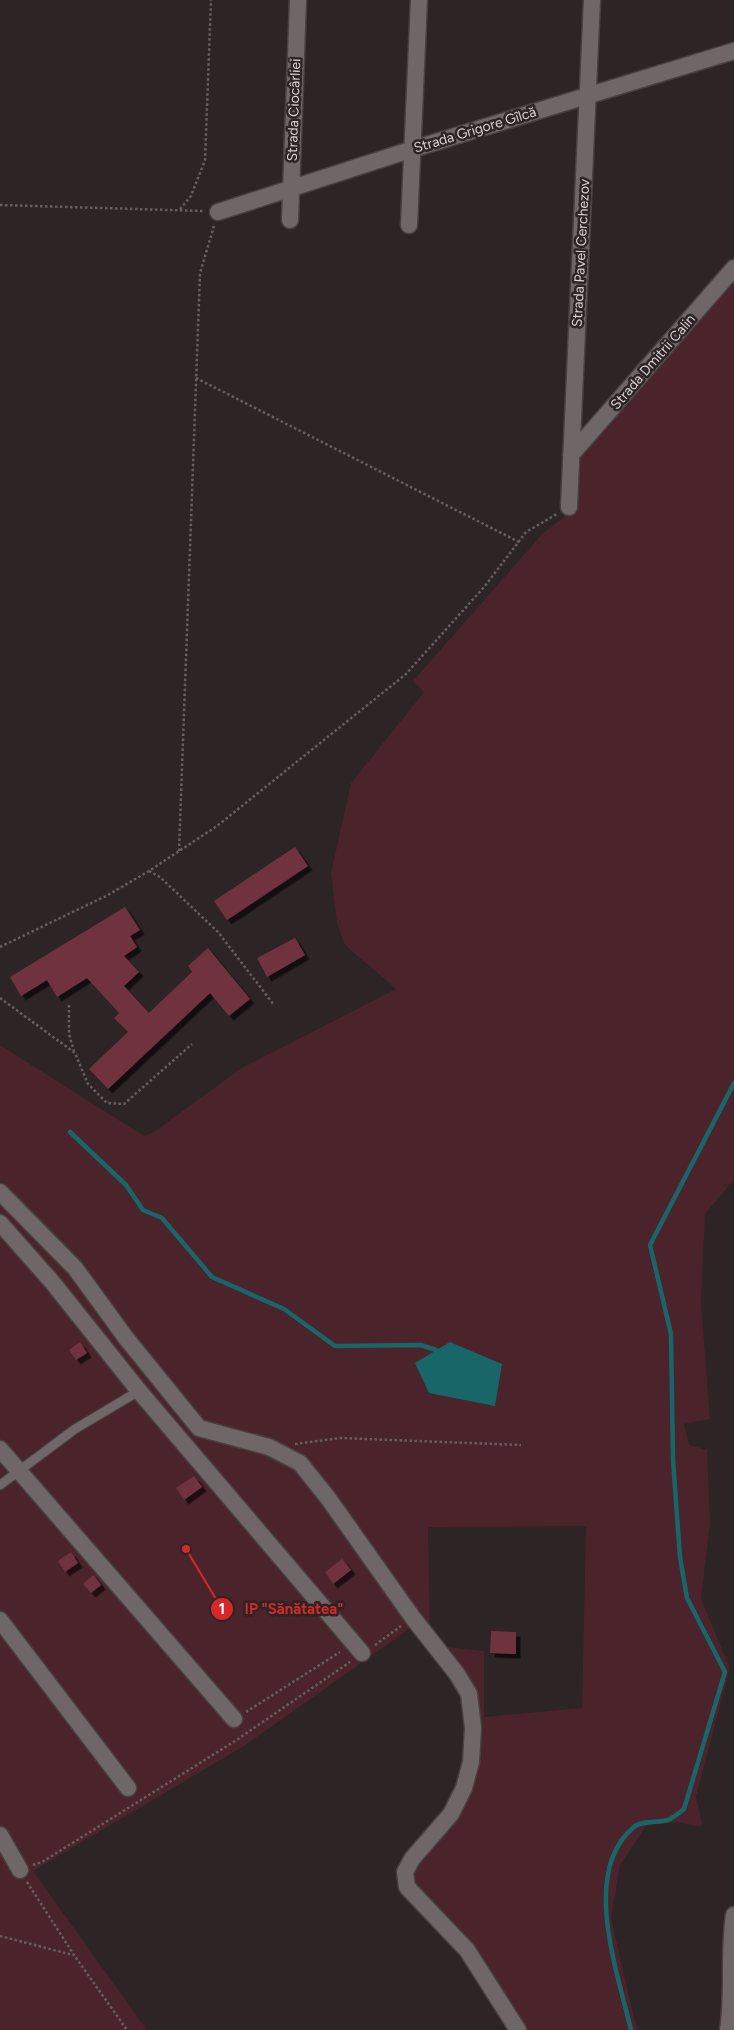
<svg xmlns="http://www.w3.org/2000/svg" width="734" height="2030" viewBox="0 0 734 2030" font-family="Figtree,sans-serif">
  <style>
    .green { fill: #4a232b }
    .water { fill: #196669 }
    .lines { fill: none; stroke-linecap: round; stroke-linejoin: round }
    .stream { stroke: #196669; stroke-width: 4.5 }
    .building { fill: #71323f; filter: url(#shadow) }
    .lane-casing { stroke: #474041; stroke-width: 11 }
    .street-casing { stroke: #474041; stroke-width: 19 }
    .path { stroke: #676061; stroke-width: 2.5; stroke-dasharray: 2.5 2.5; stroke-linecap: butt }
    .lane { stroke: #6f6667; stroke-width: 9 }
    .street { stroke: #6f6667; stroke-width: 16 }
    .labels { text-anchor: middle; dominant-baseline: central; stroke-width: 5; stroke-linejoin: round; paint-order: stroke }
    .street-label { font-size: 14px; fill: #d8d3d3; stroke: #2c2425 }
    .leader { fill: none; stroke: #d62828; stroke-width: 2 }
    .callout-dot { fill: #d62828; stroke: #2c2425; stroke-width: 2 }
    .mark-label { font-size: 15px; text-anchor: middle; font-weight: bold; fill: #fff }
    .callout-label { font-size: 15px; text-anchor: middle; font-weight: bold; fill: #d62828; stroke: #2c2425; stroke-width: 5; stroke-linejoin: round; paint-order: stroke }
  </style>
  <defs>
    <filter id="shadow"><feDropShadow dx="4.5" dy="4.5" stdDeviation="0" flood-color="#0009"/></filter>
  </defs>
  <rect width="100%" height="100%" fill="#2c2425"/>
  <path class="green" d="M734,280V1180L705,1214L701,1302L710,1419L684,1424L689,1445L707,1450L710,1523L701,1599L730,1668L696,1797L702,1822L701,1827L676,1822L646,1826L620,1865L611,1918L637,2030H522L415,1887L413,1872L468,1791L464,1673L447,1647L484,1651V1717L582,1708L586,1526L428,1527L430,1629L412,1627L244,1746L33,1871L147,2030H0V1045L144,1136L154,1132L240,1069L396,989L345,945L337,924L331,873L351,783L424,692L413,681L544,532L578,507L581,458Z"/>
  <path class="water" d="M450,1342L502,1364L495,1406L429,1393L415,1363Z"/>
  <g class="lines">
    <path class="stream" d="M70,1132L126,1185L143,1210L162,1218L212,1277L284,1309L335,1346L421,1345L436,1350
      M631,2030C618,1973 580,1871 634,1827C642,1820 658,1823 668,1820C673,1818 679,1813 684,1809L725,1672L687,1598L680,1557L673,1460L671,1334L650,1245L734,1083"/>
  </g>
  <path class="building" d="M295,847L308,866L227,920L214,901Z
    M125,907L140,930L130,936L137,947L124,956L139,972L124,986L149,1013L192,972L188,966L208,948L250,999L229,1016L210,993L108,1089L89,1069L128,1032L114,1018L119,1013L87,978L57,997L47,980L21,996L10,977Z
    M295,938L305,955L267,977L257,958Z
    M80,1342L87,1353L76,1360L69,1350Z
    M194,1476L202,1487L184,1500L176,1488Z
    M71,1552L78,1563L65,1572L58,1561Z
    M342,1559L351,1570L333,1584L325,1572Z
    M93,1575L101,1585L91,1593L83,1584Z
    M491,1631L516,1632V1654L490,1653Z"/>
  <g class="lines">
    <g class="lane-casing">
      <path id="lane" d="M0,1485L75,1429L139,1391"/>
    </g>
    <g class="street-casing">
      <path id="street" d="M218,212L413,149L734,51
        M290,220L298,0
        M409,225L419,0
        M571,455L734,268
        M569,507L592,0
        M0,1192L75,1268L126,1338L199,1428L269,1447L300,1463L328,1498L413,1618L457,1674L469,1694L473,1728L471,1762L464,1788L451,1814L412,1859L405,1872L407,1887L467,1950L518,2030
        M0,1223L53,1283L139,1391L362,1653
        M0,1449L234,1719
        M0,1620L128,1788
        M0,1835L20,1870
        M728,2030C734,1992 728,1954 734,1915"/>
    </g>
    <path class="path" d="M0,205L203,211
      M180,209L191,196L205,160L211,0
      M196,378L519,542
      M179,851L200,273L214,226
      M149,871L160,877L218,932L274,1005
      M0,947L108,895L149,871L217,826L406,674L485,586L526,532L557,514
      M0,998L75,1053L88,1084L107,1103L124,1104L192,1044
      M69,1005V1034L74,1051
      M295,1444L340,1438L521,1445
      M375,1645L401,1626
      M246,1712L340,1652
      M33,1865L42,1862L235,1741L350,1662
      M27,1882L74,1955L127,2030
      M0,1936L73,1955"/>
    <use href="#lane" class="lane"/>
    <use href="#street" class="street"/>
  </g>
  <g class="labels">
    <g class="street-label">
      <text transform="translate(294 110) rotate(-88)">Strada Ciocârliei</text>
      <text transform="translate(475 130) rotate(-17)">Strada Grigore Gîlcă</text>
      <text transform="translate(581 253) rotate(-87)">Strada Pavel Cerchezov</text>
      <text transform="translate(653 362) rotate(-49)">Strada Dmitrii Calin</text>
    </g>
  </g>
  <path class="leader" d="M186 1549L222 1609"/>
  <g class="callout-dot">
    <circle cx="186" cy="1549" r="5"/>
    <circle cx="222" cy="1609" r="12"/>
  </g>
  <g class="mark-label">
    <text x="222" y="1614">1</text>
  </g>
  <g class="callout-label">
    <text x="294" y="1614">IP "Sănătatea"</text>
  </g>
</svg>
